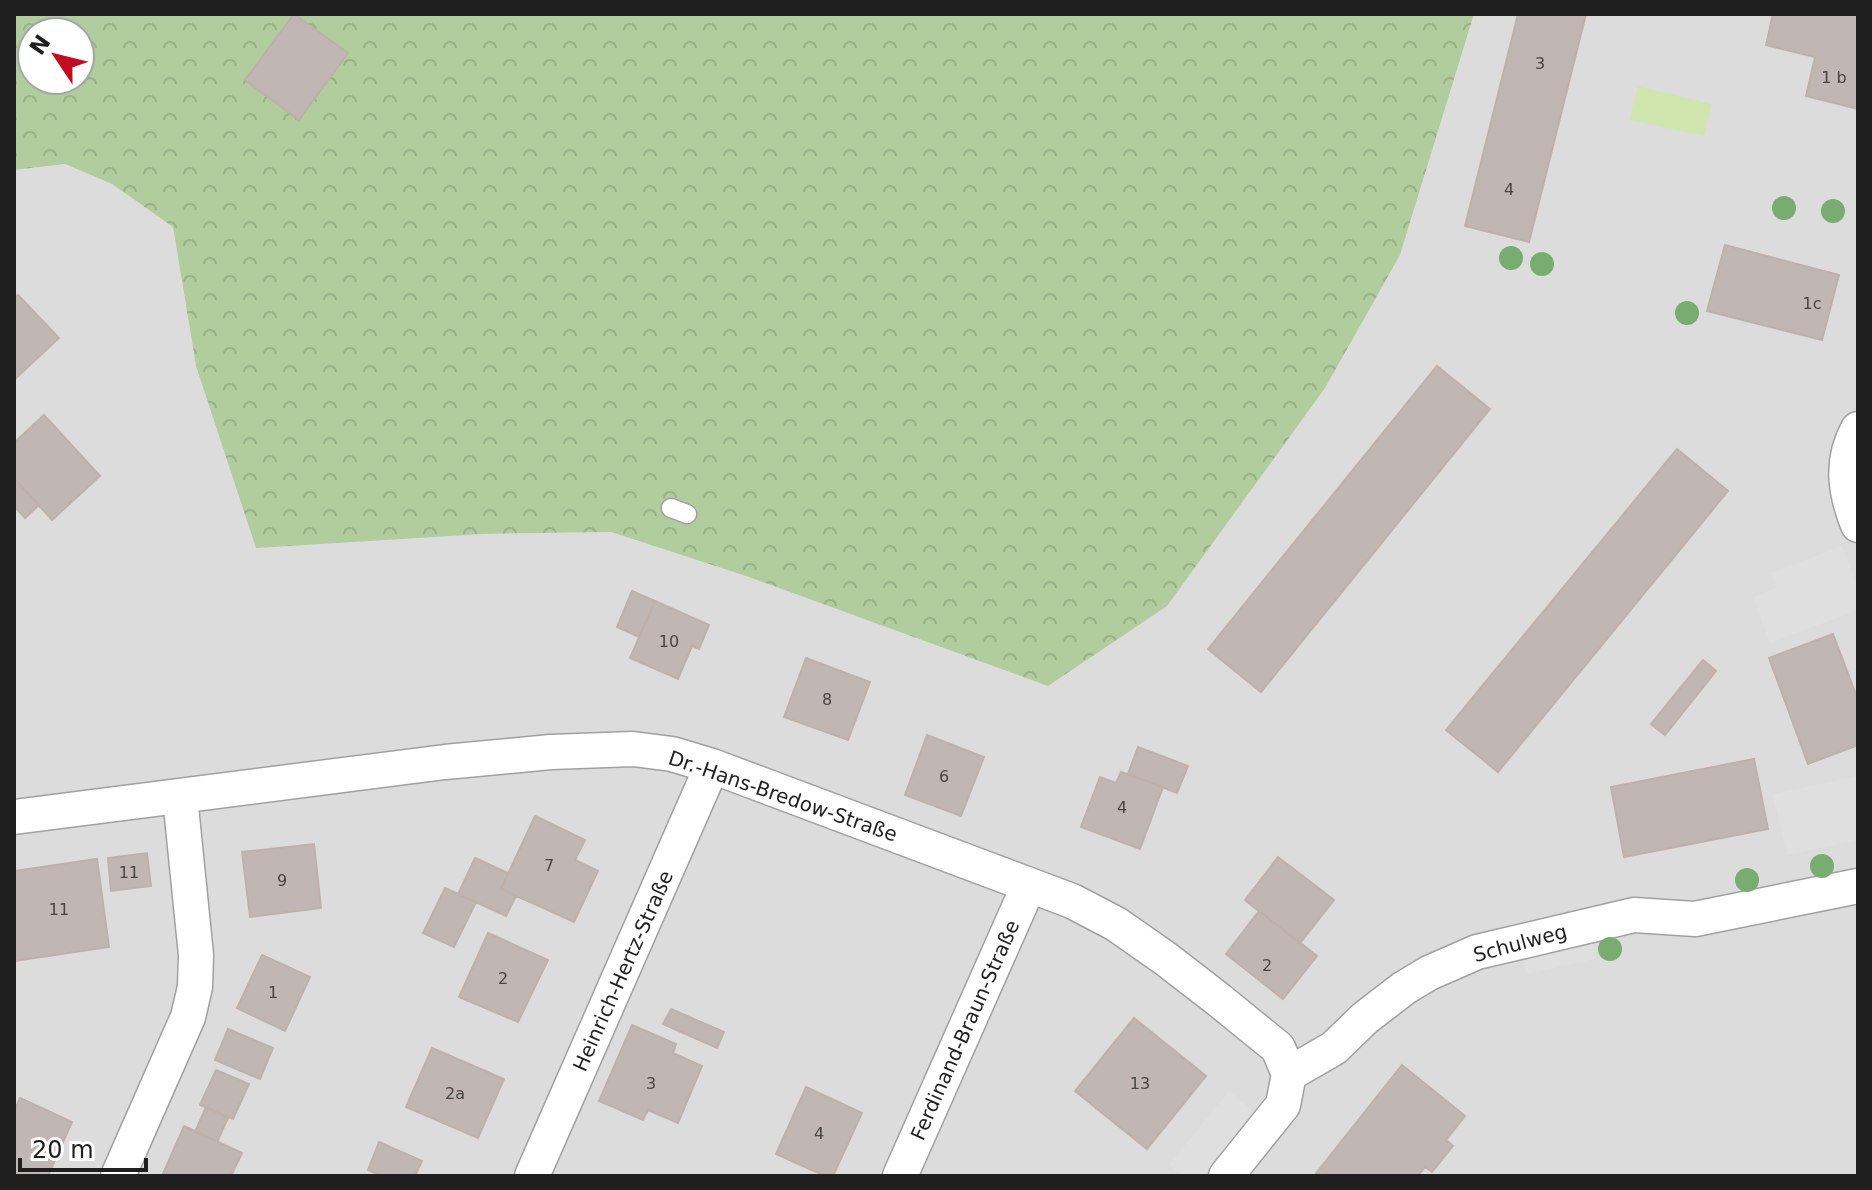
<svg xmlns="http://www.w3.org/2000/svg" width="1872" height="1190" viewBox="0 0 1872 1190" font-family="'DejaVu Sans',sans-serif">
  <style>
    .residential { fill: #dddcdc }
    .grass { fill: #d1e6af }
    .forest { fill: url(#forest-crowns); fill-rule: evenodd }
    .parking { fill: #dfdfdf }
    .building { fill: #c0b6b3; stroke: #c0b0a9; stroke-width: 2 }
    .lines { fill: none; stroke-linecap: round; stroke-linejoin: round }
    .service-casing { stroke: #a0a0a0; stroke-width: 21 }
    .minor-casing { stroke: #a0a0a0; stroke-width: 37 }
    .service { stroke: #fff; stroke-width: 18 }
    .minor { stroke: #fff; stroke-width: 34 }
    .tree { fill: #78ac71 }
    .labels { text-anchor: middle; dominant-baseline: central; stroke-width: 6; stroke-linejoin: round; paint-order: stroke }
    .number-label { font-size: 16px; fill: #474544 }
    .street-label { font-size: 20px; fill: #1f1f1f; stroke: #fff }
  </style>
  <defs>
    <pattern id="forest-crowns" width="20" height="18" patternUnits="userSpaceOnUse" patternTransform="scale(2)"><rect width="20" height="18" fill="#b1cc9d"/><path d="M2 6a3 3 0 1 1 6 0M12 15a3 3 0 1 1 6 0" fill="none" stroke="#98af87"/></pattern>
  </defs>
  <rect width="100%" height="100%" fill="#efebe6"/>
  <path class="residential" d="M1474,14H1858V1176H14V170L65,164L112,184L173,227L196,366L483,534L611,532L749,577L1400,255Z"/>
  <path class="grass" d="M1638,86L1712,104L1704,136L1629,120Z"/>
  <path class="forest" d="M14,14H1474L1400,255L1325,388L1167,606L1048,686L749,577L611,532L483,534L256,548L196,366L173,227L112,184L65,164L14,170ZM32,32H80V80H32Z"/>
  <path class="parking" d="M1842,546L1858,589V610L1770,643L1753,597L1776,588L1771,573Z
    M1858,776V840L1787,855L1773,794Z
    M1592,943L1595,959L1527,974L1523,958Z
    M1229,1091L1254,1112L1202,1176H1182L1169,1165Z"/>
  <path class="building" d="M294,14L348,53L299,120L245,80Z
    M1518,14H1586L1529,242L1465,226Z
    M1773,14H1858V109L1806,96L1815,57L1766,45Z
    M1725,245L1839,275L1822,340L1707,311Z
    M18,295L59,338L14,380V298Z
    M1437,366L1490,409L1261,692L1208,649Z
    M44,415L100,476L52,520L14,478V443Z
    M1677,449L1728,491L1498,772L1446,730Z
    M14,478L39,505L25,518L14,506Z
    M632,591L655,601L639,637L617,627Z
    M655,601L709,625L699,649L692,646L678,679L630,658Z
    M1833,634L1858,700V745L1808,764L1769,658Z
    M806,658L870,682L848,740L784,717Z
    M1703,660L1716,671L1665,735L1651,724Z
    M927,735L984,757L961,816L905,795Z
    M1138,747L1188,766L1177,793L1128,774Z
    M1754,759L1768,829L1624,857L1611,787Z
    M1121,772L1163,787L1140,849L1081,827L1100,777L1116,783Z
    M535,816L585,840L575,860L598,871L574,922L501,889Z
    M314,844L321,908L250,917L242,852Z
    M147,853L151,886L111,891L108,858Z
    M1278,857L1334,900L1300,943L1245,900Z
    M475,858L508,873L501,889L516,896L506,916L458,894Z
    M97,859L109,947L14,961V871Z
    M445,888L476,902L454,947L423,933Z
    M1259,911L1317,956L1283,999L1226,954Z
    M488,933L548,960L518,1022L459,997Z
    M262,955L310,977L285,1031L237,1008Z
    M671,1009L724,1032L717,1048L663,1024Z
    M1134,1018L1206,1076L1147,1149L1075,1091Z
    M632,1025L676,1044L673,1053L702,1066L678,1123L648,1110L643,1120L599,1101Z
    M228,1029L273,1048L260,1079L215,1060Z
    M432,1048L504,1079L478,1138L406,1107Z
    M1402,1065L1465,1116L1446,1140L1453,1146L1432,1172L1425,1167L1418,1176H1314Z
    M216,1070L249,1084L233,1119L200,1105Z
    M806,1087L862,1113L833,1176H825L776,1154Z
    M20,1098L72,1122L48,1176H14V1112Z
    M206,1107L228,1118L217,1142L195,1132Z
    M184,1126L242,1153L231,1176H162Z
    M379,1142L422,1161L415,1176H381L368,1170Z"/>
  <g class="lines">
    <g class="service-casing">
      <path id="service" d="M671,508L687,514"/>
    </g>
    <g class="minor-casing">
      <path id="minor" d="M1858,429C1840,461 1845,492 1858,525
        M14,817L445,762L551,752L633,749L672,754L712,766L1072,901L1116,924L1166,959L1219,1000L1278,1048L1289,1074
        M1289,1074L1334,1048L1365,1018L1404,988L1429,973L1477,952L1634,915L1695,919L1858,886
        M118,1176L188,1017L195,987L196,955L180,797
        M532,1176L712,766
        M900,1176L1029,885
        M1226,1176L1283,1105L1289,1074"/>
    </g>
    <use href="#service" class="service"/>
    <use href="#minor" class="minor"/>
  </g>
  <g class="tree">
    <circle cx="1784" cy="208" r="12"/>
    <circle cx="1833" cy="211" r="12"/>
    <circle cx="1511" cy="258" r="12"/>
    <circle cx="1542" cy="264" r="12"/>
    <circle cx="1687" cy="313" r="12"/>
    <circle cx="1822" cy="866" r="12"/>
    <circle cx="1747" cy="880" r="12"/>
    <circle cx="1610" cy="949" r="12"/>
  </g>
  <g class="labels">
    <g class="number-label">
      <text x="1540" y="63">3</text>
      <text x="1834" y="77">1 b</text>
      <text x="1509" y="189">4</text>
      <text x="1812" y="303">1c</text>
      <text x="669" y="641">10</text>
      <text x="827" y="699">8</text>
      <text x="944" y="776">6</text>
      <text x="1122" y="807">4</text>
      <text x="549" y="865">7</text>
      <text x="129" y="872">11</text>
      <text x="282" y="880">9</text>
      <text x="59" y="909">11</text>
      <text x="1267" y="965">2</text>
      <text x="503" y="978">2</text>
      <text x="273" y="992">1</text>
      <text x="651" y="1083">3</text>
      <text x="1140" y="1083">13</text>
      <text x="455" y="1093">2a</text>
      <text x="819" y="1133">4</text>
    </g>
    <g class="street-label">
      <text transform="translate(783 796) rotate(19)">Dr.-Hans-Bredow-Straße</text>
      <text transform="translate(1520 943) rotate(-15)">Schulweg</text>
      <text transform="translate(623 971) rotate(-66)">Heinrich-Hertz-Straße</text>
      <text transform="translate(965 1030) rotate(-66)">Ferdinand-Braun-Straße</text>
    </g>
  </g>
  <rect width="1872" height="1190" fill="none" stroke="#1f1f1f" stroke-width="32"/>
  <g transform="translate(56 56) rotate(305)"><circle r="38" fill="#ffffff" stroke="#a5a5a5" stroke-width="2"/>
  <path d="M0-6L14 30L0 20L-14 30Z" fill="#c30c22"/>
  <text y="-12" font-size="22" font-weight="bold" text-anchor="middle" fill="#1f1f1f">N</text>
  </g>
  <path d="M20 1158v12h126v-12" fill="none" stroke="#1f1f1f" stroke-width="4"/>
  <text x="32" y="1158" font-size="24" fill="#1f1f1f" stroke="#ffffff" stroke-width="6" paint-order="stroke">20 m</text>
</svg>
